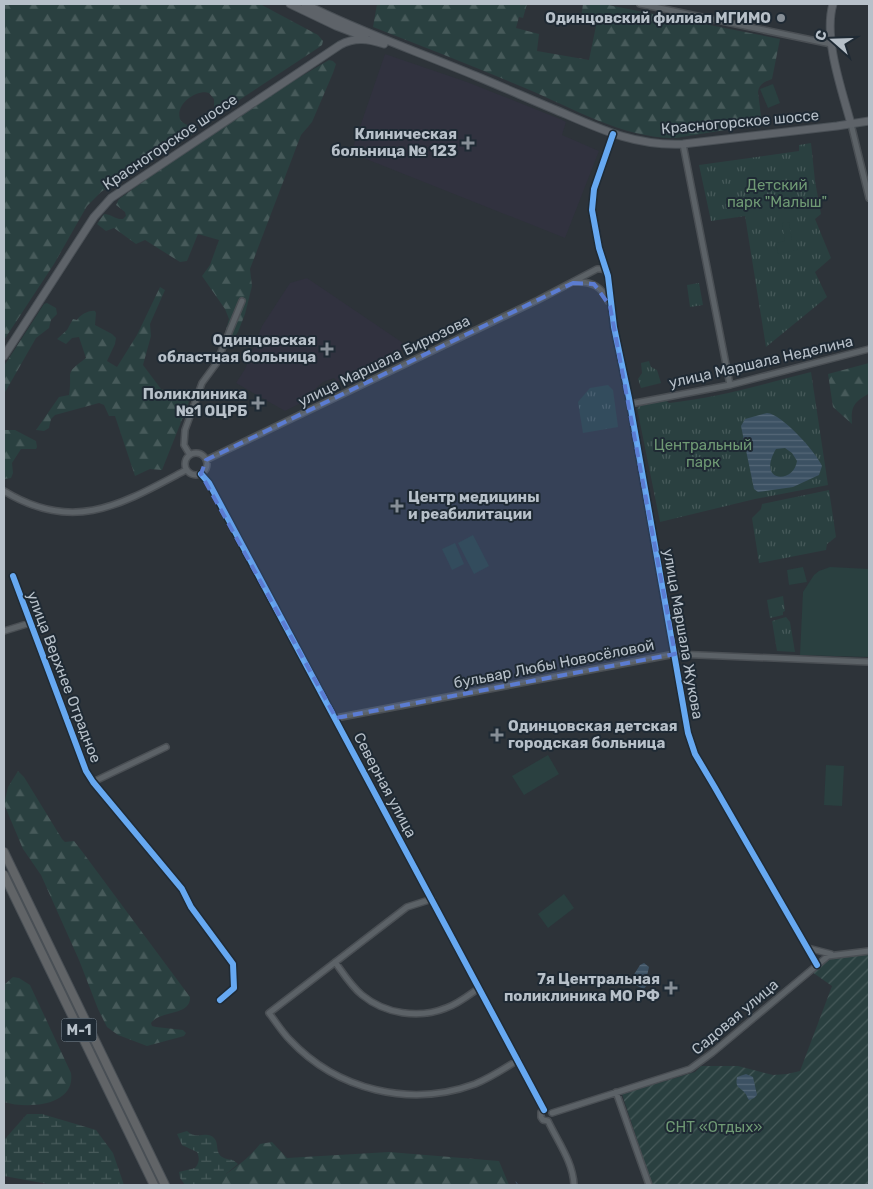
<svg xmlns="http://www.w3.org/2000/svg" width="873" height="1189" viewBox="0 0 873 1189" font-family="Rubik,sans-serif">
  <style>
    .medical { fill: #31323f }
    .grass { fill: url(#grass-tufts) }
    .forest { fill: url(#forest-firs) }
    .wetland { fill: url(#wetland-marsh) }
    .garden { fill: url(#garden-furrows) }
    .pitch { fill: #2a4040 }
    .water { fill: url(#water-rules); fill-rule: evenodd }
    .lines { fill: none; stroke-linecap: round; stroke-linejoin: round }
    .stream { stroke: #3c5163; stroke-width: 1 }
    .minor-casing { stroke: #4a4f54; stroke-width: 8 }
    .major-casing { stroke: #4a5056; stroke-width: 9 }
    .highway-casing { stroke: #494f55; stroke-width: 10 }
    .minor { stroke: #5c6267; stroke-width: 5 }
    .major { stroke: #5e6369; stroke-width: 7 }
    .highway { stroke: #616467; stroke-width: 8 }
    .cycleway-casing { stroke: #1f2a34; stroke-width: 9 }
    .cycleway { stroke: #66a8f1; stroke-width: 6 }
    .marked { fill: #5b7cd2; fill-opacity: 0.2; stroke: #5b7cd2; stroke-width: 4; stroke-dasharray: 10 6; stroke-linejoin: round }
    .poi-dot { fill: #878f97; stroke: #1f2a34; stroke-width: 2 }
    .labels { text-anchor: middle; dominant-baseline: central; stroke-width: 4; stroke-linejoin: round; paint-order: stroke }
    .shield { fill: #1f2a34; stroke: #89939c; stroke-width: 1 }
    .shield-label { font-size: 14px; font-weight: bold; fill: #b7c0c9 }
    .poi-label { font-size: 15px; font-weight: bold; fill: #b7c0c9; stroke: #1f2a34; text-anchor: end }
    .street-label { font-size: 15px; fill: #b7c0c9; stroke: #1f2a34 }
    .park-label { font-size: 15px; fill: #6f9974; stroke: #1f2a34 }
  </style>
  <defs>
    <pattern id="grass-tufts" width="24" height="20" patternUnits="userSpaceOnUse" patternTransform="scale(1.25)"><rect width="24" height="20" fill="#2a4040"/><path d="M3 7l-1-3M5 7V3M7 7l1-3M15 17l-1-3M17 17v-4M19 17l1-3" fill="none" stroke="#475a5a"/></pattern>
    <pattern id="forest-firs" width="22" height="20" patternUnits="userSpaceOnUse" patternTransform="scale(1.25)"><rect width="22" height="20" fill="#2a4040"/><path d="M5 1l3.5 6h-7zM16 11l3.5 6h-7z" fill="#475a5a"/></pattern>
    <pattern id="wetland-marsh" width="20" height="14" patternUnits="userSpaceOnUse" patternTransform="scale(1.25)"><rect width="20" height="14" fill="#2a4040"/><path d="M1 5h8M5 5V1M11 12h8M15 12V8" fill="none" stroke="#475a5a"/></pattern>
    <pattern id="garden-furrows" width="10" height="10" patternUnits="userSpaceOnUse" patternTransform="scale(1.25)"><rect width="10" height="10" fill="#2a4040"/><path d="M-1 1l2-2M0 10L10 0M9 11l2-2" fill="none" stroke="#475a5a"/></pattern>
    <pattern id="water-rules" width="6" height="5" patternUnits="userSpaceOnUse" patternTransform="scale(1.25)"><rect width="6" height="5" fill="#3c5163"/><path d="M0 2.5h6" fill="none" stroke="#566878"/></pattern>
  </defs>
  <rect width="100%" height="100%" fill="#2d3339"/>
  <path class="medical" d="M385,54L467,82L560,119L566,122L562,135L599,151L565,238L351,153Z
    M307,278L403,343L400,354L337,382L334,378L323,382L313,391L315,396L285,411L236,383L245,369L262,326L290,283Z"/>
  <path class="grass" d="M811,143L815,181L821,214L815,219L831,258L815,272L827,297L766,347L745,216L711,221L699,165L799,151V145Z
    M699,283L703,305L690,307L687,285Z
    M649,361L651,367L657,370L661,383L641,388L638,379L642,373L641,363Z
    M811,372L828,485L755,499L660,522L637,408L640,406L666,400L669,403C716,398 764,384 811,372Z
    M608,385L613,390L618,427L583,433L578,402L590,388Z
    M829,490L836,537L827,544L826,550L759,563L752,518L761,509L762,504Z
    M783,596L785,611L783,612V615L770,618L767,600Z
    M786,617L790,622L795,652L777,651L772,621Z"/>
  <path class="forest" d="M4,4H260L318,35L323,41L322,45L318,48L218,114H214V99L209,93C197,89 175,104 180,119C182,124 189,125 193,128L192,135L101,192L87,206L54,264L4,340Z
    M377,4H527L523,18L519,17L516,28L539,34L537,51L589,60L597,21L581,18L583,4H603L780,39L772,79C764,82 759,84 758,92L762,124L676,138C625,139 572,108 525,88C475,67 424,47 373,27Z
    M329,60L333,61L336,64L333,73L312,122L301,135L250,269L252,286L245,314L238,332L221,354L218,352L223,340L229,319L225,309L202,276L210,265L219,240L198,234L187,261L180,262L145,240L136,244L114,228L106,231L97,224L104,214C111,214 116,220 123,219L126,216L125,212L116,205L119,199L186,151L276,91Z
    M160,287L165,290L150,324L151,336L143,365L161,389L187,398L189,402L162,470L150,469L135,476L115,416H109L104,405L99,403L55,415L51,419L49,428L44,431L36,430L59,397L69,395C73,370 63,375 86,358L79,337L72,338L66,344L57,339L67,330L73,319L77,320C80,315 89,310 95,311L96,313L95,325L112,334L116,338L115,344L107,361L117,367L137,335Z
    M47,303L56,308L57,314L51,320L49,328L36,338L4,394V366L44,304Z
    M869,363V396L868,394C853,403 851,407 852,424L833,407L828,374Z
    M4,430H15L36,441L37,447L36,449H21L12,463L13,473L11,478L4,479Z
    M18,771L24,777L62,839L65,842L74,841L84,854L190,997C191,1016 160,1010 151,1023L152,1026L156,1027L183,1030L186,1033L184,1036L147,1046L118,1035L107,1027L98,1009L79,960L41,875L23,849L4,804L8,787Z
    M13,977L19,978L30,985L71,1073C76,1107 26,1109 4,1102V985Z
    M272,1142L287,1158L389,1152L499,1161L509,1185H207C226,1175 247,1161 260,1144Z"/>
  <path class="wetland" d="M27,1114H42L96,1130L113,1153L124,1185H53L4,1176V1140Z
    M187,1131C197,1141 206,1130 214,1138C221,1145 211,1158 233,1160L238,1164L221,1178L207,1185H185L180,1178L179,1172L195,1168C199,1163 200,1159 197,1152L182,1145L177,1134Z"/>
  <path class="garden" d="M869,953V1185H652L622,1094L695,1072L701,1066H738L773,1075L787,1074L800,1071L832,986L812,972L829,957Z"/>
  <path class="pitch" d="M773,84L780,103L768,108L760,89Z
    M789,222L792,240H796L798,250L778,254L776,243L785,241L782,223Z
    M473,535L489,566L474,574L458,543Z
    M455,543L464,564L452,570L442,549Z
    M803,567L807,582L789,585L787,570Z
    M830,567L869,569V657L800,655L803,592L814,575L819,571Z
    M548,755L559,774L524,795L512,776Z
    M826,765L844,766L842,806L824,805Z
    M564,894L574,908L548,928L538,914Z"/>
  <path class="water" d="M767,413C782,414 816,452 822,466L819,475L793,487L758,492L754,489L741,426L745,419ZM785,448L792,453L797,461C794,484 756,483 776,449Z
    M644,963L649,967L647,976L652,978L644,989L635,985L633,976L640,965Z
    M746,1074L753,1077L757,1095L754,1098L749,1100C747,1098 747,1095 745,1093C739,1086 735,1088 737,1077Z"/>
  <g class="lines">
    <path class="stream" d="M516,1182L518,1185"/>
    <g class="minor-casing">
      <path id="minor" d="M640,4L831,44
        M851,124L869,198
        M613,134L594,189L592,210L599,248L608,276L614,327L629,398L688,733L695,754L714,786L817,965
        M683,144L730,385
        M575,282C591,281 602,286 608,301
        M630,404L730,385L869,349
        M185 464a11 11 0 1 1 22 0a11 11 0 1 1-22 0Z
        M190,455L184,445L185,430L202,383L216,364L242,301
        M206,460L538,300L597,269H603L607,273
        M201,474L209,483L544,1110
        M4,491C74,534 122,504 186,470
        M13,576L86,771L93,782L182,889L191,907L233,964L234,988L220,1000
        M4,631L30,623
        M336,718L675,654L869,662
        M93,782L166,747
        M432,899L407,907L269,1013C276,1022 282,1032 290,1040C337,1090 410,1108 475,1084C490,1078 504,1069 518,1060
        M808,948L831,954
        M335,962C343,973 351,986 362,995C385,1014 419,1019 446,1008C458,1004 469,995 479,988
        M616,1092L649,1185
        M544,1110L541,1112V1117L543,1120L548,1121C558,1142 573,1162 574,1185
        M552,1113L690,1069L712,1053L828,956L869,951"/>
    </g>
    <g class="major-casing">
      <path id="major" d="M290,4L336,26L365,37
        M305,4C360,32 419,52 476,76C505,88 534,101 563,113C604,131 637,146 683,144L837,126L869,121
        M833,4C823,38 842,90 851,124
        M4,356L94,217L111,198L340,45C355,37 368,39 384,44"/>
    </g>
    <g class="highway-casing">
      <path id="highway" d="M4,852L165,1185
        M4,875L154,1185"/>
    </g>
    <use href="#minor" class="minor"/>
    <use href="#major" class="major"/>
    <use href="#highway" class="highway"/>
    <g class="cycleway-casing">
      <path id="cycleway" d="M613,134L594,189L592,210L599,248L608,276L614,327L629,398L688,733L695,754L714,786L817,965
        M201,474L209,483L544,1110
        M13,576L86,771L93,782L182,889L191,907L233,964L234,988L220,1000"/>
    </g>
    <use href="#cycleway" class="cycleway"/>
  </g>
  <path class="marked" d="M573,283L594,284L610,306L675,654L336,718L201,474L206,460Z"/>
  <g class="poi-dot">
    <circle cx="781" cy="18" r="5"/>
    <path d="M465.5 135.5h5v5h5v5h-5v5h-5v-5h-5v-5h5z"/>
    <path d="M324.5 341.5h5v5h5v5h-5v5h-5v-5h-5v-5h5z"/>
    <path d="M255.5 395.5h5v5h5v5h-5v5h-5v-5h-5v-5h5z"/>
    <path d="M394.5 498.5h5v5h5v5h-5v5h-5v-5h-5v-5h5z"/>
    <path d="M494.5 727.5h5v5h5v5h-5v5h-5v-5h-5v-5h5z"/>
    <path d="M668.5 980.5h5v5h5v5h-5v5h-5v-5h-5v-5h5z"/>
  </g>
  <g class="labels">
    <rect class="shield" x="61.5" y="1018.5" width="35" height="23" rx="4"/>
    <g class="shield-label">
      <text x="79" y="1030">М-1</text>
    </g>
    <g class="poi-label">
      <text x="771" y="18">Одинцовский филиал МГИМО</text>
      <text x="457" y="134">Клиническая<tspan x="457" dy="17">больница № 123</tspan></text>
      <text x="316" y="340">Одинцовская<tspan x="316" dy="17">областная больница</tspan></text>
      <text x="247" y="394">Поликлиника<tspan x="247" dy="17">№1 ОЦРБ</tspan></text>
      <text x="408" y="497" text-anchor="start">Центр медицины<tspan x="408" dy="17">и реабилитации</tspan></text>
      <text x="508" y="726" text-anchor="start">Одинцовская детская<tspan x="508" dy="17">городская больница</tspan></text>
      <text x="660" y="979">7я Центральная<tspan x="660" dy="17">поликлиника МО РФ</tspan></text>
    </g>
    <g class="street-label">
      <text transform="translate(740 122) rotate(-5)">Красногорское шоссе</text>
      <text transform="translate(170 142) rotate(-34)">Красногорское шоссе</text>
      <text transform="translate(384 361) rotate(-26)">улица Маршала Бирюзова</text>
      <text transform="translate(761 362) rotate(-13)">улица Маршала Неделина</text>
      <text transform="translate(683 634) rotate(80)">улица Маршала Жукова</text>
      <text transform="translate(554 664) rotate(-11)">бульвар Любы Новосёловой</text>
      <text transform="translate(64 677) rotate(69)">улица Верхнее Отрадное</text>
      <text transform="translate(385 785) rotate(62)">Северная улица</text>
      <text transform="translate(735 1017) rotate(-40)">Садовая улица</text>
    </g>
    <g class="park-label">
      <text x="777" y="185">Детский<tspan x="777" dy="17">парк "Малыш"</tspan></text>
      <text x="703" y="445">Центральный<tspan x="703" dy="17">парк</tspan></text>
      <text x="714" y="1127">СНТ «Отдых»</text>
    </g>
  </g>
  <rect width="873" height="1189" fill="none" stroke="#b7c0c9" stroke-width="10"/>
  <g transform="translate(833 40) rotate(290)" stroke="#1f2a34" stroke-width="4" paint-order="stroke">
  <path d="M0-4L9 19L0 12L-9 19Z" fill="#b7c0c9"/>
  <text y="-8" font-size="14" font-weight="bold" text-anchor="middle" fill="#b7c0c9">С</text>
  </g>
</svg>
